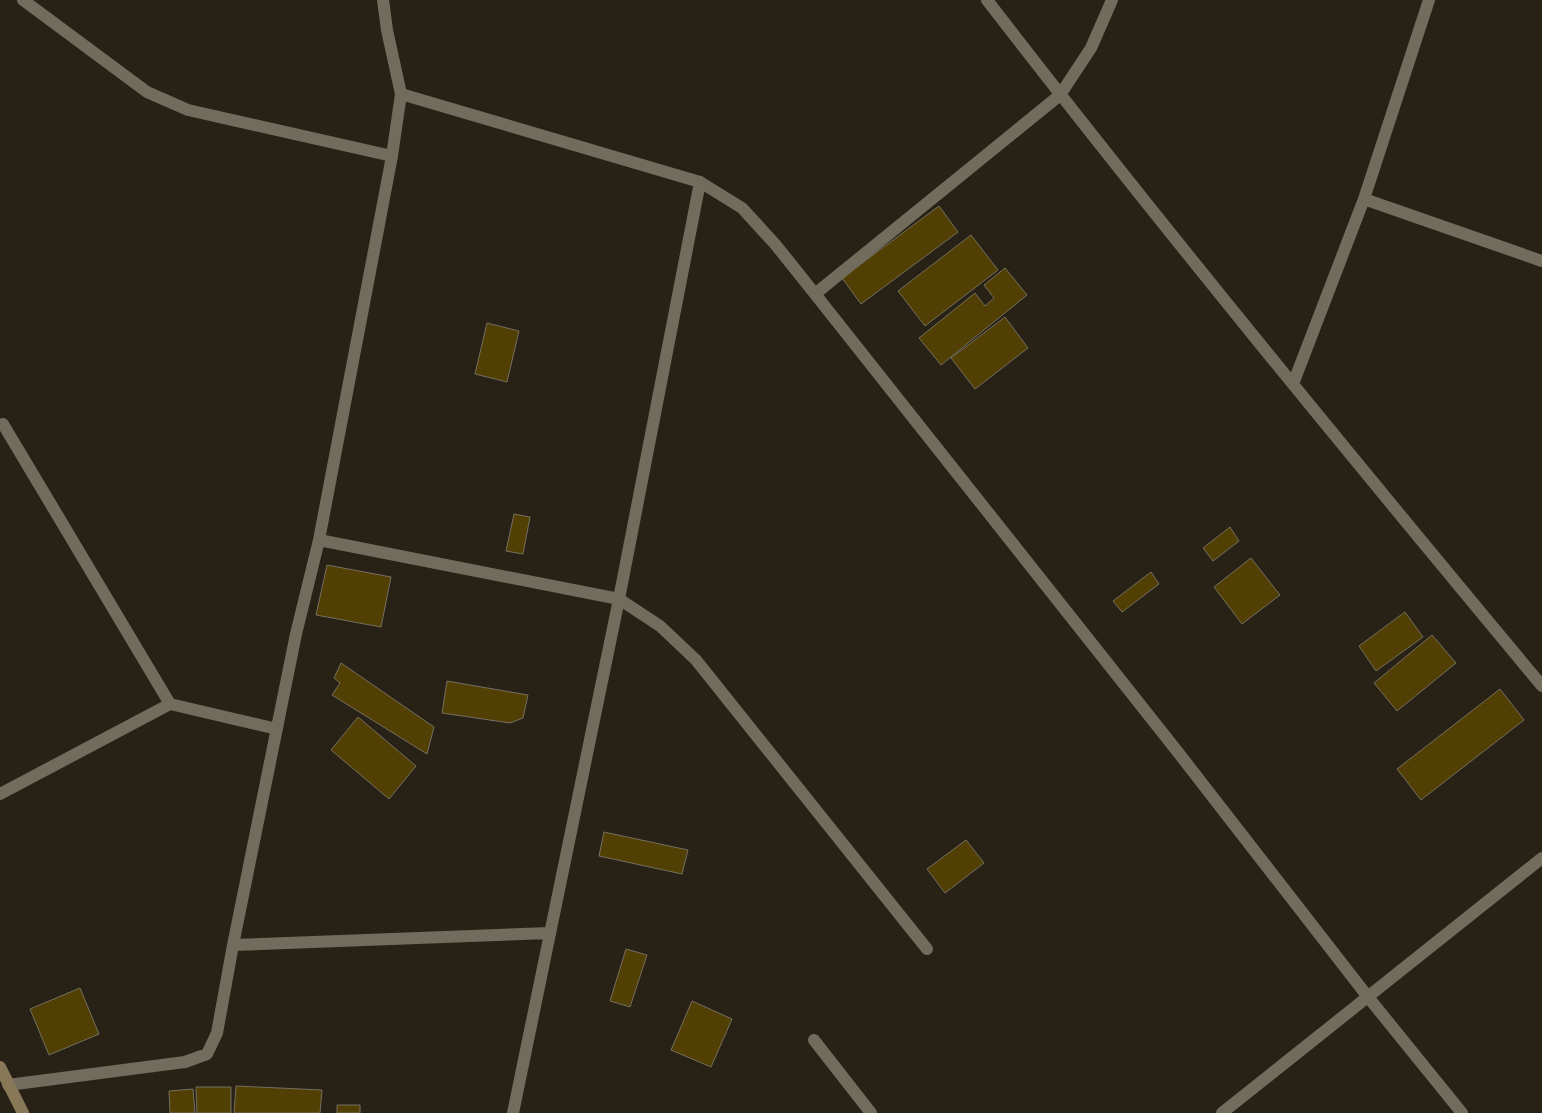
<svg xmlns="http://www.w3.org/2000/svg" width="1542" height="1113" viewBox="0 0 1542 1113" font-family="'DM Sans',sans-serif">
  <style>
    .building { fill: #523f04; stroke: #756f60 }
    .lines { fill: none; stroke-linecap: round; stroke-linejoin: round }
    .street { stroke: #726c5d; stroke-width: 12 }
    .secondary { stroke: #897858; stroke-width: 12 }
  </style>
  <rect width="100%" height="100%" fill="#272215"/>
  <path class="building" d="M939,206L958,232L861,304L842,278Z
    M971,235L998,270L925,326L898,291Z
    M1005,268L1027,295L941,365L919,338L975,293L985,306L994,298L984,285Z
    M1005,317L1028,348L975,389L951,358Z
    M487,323L519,331L507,382L475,374Z
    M514,514L530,517L523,554L506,551Z
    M1230,527L1239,541L1213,561L1203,548Z
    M1251,558L1280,595L1242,624L1214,587Z
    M327,565L391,577L381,627L316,615Z
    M1151,572L1159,584L1122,612L1113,601Z
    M1405,612L1423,637L1376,671L1359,646Z
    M1432,635L1456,663L1397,711L1374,683Z
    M341,663L434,727L427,754L332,695L340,683L334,678Z
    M447,681L528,695L523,718L510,723L442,713Z
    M1500,689L1524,720L1421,800L1397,769Z
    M358,717L416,766L389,799L331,750Z
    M604,832L688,850L682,874L599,856Z
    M966,840L984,863L945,893L927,869Z
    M626,949L647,955L630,1007L610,1001Z
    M80,988L99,1034L49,1055L30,1009Z
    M692,1001L732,1019L711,1067L671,1050Z
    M236,1086L322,1090L320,1113H234Z
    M196,1087H231V1113H197Z
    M193,1089L195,1113H170L169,1091Z
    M337,1105H360V1113H337Z"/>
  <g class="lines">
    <path class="street" d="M23,0L147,92L188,110L392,156
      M987,0C1167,233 1354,460 1542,686
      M401,94L700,182L742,208L775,244L815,294L1177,751L1368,997L1462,1113
      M1364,199L1542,261
      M815,294L1060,95L1091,48L1112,0
      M1293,384L1364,199L1429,0
      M3,424L170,704L277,729
      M319,540L619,599L660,626L696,660L927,949
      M0,794L170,704
      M233,945L550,933
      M814,1040L871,1113
      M8,1085L185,1062L207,1054L217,1033L233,945L296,634L319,540L392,156L401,94L387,30L383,0
      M513,1113L619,599L700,182
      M1222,1113L1542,858"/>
    <path class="secondary" d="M0,1067L23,1113"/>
  </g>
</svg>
